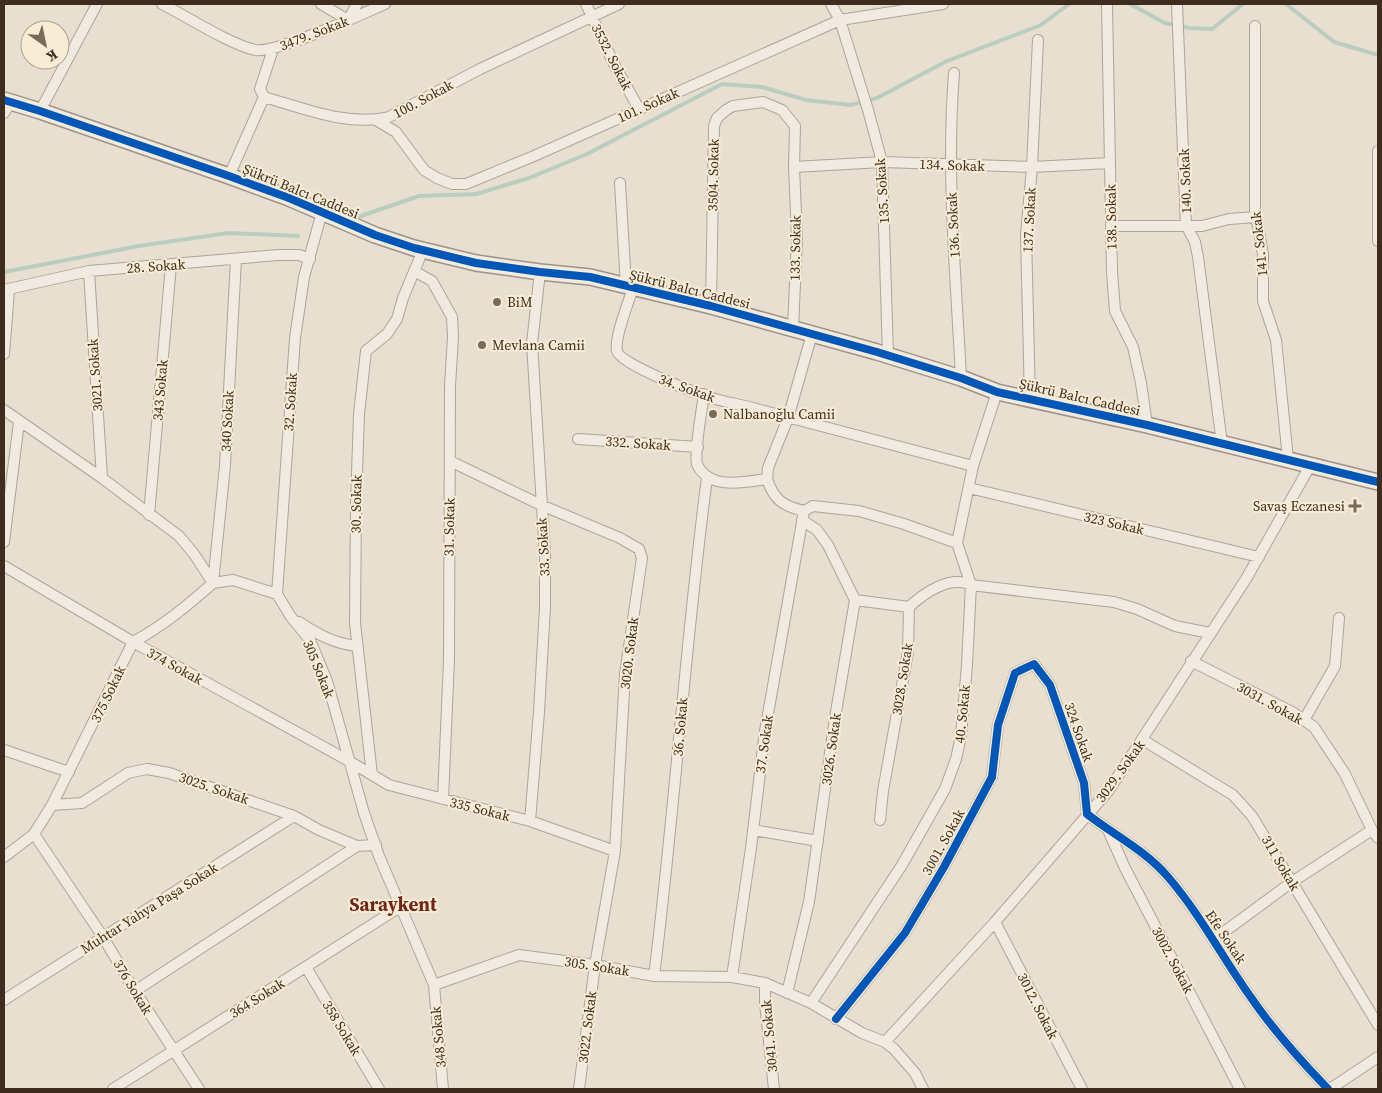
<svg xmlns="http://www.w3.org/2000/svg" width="1382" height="1093" viewBox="0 0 1382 1093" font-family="'Source Serif 4',serif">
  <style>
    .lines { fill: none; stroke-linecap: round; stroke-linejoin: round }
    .stream { stroke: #bacdc1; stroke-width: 4 }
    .street-casing { stroke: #aea498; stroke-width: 12 }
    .secondary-casing { stroke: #9d9388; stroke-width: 18 }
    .street { stroke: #f0eae1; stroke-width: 10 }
    .secondary { stroke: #f0eae1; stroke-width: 15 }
    .cycleway-casing { stroke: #f9ecd5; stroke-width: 11 }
    .cycleway { stroke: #0057b8; stroke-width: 8 }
    .poi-dot { fill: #7a6b5c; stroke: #f9ecd5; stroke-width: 2 }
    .labels { text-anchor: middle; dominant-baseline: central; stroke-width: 4; stroke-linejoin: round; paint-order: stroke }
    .street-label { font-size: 14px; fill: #3e2c1e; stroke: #f9ecd5 }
    .poi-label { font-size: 14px; fill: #3e2c1e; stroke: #f9ecd5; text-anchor: start }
    .district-label { font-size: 19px; font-weight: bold; fill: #6f2619; stroke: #f9ecd5 }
  </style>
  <rect width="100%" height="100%" fill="#e8dfd0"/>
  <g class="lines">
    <path class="stream" d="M1130,4L1165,23L1189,28L1212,29L1243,4
      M1286,4L1334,42L1378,55
      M358,217L419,196L476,194L529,178L587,154L722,84L762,87L806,100L851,105L877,98L947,61L1041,25L1069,4
      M4,272L139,246L228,233L298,236"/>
    <g class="street-casing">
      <path id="street" d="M162,4C188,17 229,44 255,50C276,54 362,14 385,4
        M321,4L348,20L357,4
        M586,4L614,64L639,109
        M831,4L840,20L868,110L882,162L888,355
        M1107,4L1112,272L1115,311L1133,347L1141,383L1147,425
        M1177,4L1186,225L1195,242L1198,257L1222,444
        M1255,26V210L1263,254V301L1276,340L1288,459
        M273,49L260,89L264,97C303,108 348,127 389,117L480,69L619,4
        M954,73C946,174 956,277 961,378
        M40,111L97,4
        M4,113L11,102
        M376,120L396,132L424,170L437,178L452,184H466L534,156L840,20L943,4
        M1378,151V241
        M794,167L882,162L1032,167L1110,163
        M229,176L264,97
        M620,183L626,286
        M1111,226H1202L1229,219L1256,217
        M89,271L102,478
        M414,271L432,281L452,317L453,337L450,386L449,660L443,799
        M633,288C629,301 614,338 617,351C620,365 703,396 719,400C730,403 742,405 753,408L973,466
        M4,290L89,271L278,255H299L310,259
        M711,306L714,126L717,118L726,110L733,106L763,102L782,110L795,126L794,167L797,238L793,329
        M4,354L9,290
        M704,394C702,409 694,452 697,464C700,472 709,479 717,481C733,485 751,481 767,479C774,500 783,506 804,511L813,506L859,511L904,524L957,543
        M1030,400L1026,235L1032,167L1038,40
        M4,410L102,478L179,536L194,554L213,583
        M578,439L698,447
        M450,461L541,505L620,538L639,549L642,558L625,674L615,851L595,965L579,1089
        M767,479L768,468L788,418L812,334
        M969,488L1259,557
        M149,515L171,265
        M4,542L19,422
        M4,566L133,642L349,761L389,785L530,821L615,851
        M213,583L233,580L277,594L291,617L310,640L327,681L364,813L379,856L434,985L443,1089
        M213,583L225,466L236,259
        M277,594L295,338L304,277L322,212
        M855,600L909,607
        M299,622C317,634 335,644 357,646
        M1191,661L1292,712L1314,727L1345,774L1372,830L1378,838
        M1304,720L1335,666L1339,618
        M1143,740L1233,795L1252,816L1378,1025
        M4,750L69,772
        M372,775L355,623L356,503L359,414L366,351L387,334L397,319L403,298L423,250
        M52,805L82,803L128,773L147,769L169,773L294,816L319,830L357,846L376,845
        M880,820L883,791L908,652L909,607C924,593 950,575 971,585L1114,602L1137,609L1175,626L1210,633
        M530,821L539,712L545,607V555L532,343L540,272
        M753,830L818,841
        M1108,830L1125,868L1240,1089
        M34,834L103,937L135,991L199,1089
        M4,857L34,834L52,805L133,642C163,626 188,605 213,583
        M995,922L1082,1089
        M1213,940L1292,882L1372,830
        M306,967L379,1089
        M654,976C675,810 685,643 707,478
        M732,977L751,848L765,731L804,511
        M765,983V1003L774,1089
        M434,985L519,955L595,965L654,976L732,977L765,983L811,1003L862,1033L885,1042L894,1049L915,1073L923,1089
        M135,991L357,846
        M787,993L809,902L835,718L855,600L828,545L817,530L802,520
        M4,1000L294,816
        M811,1003L902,865L945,789L956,759L961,736L967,665L971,585L957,543L973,466L997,392
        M836,1019L905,933L944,867L992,777L998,725L1015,673L1034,664L1050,685L1084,783L1087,814C1114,835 1146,851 1168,877C1200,914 1222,957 1250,996C1273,1030 1300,1060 1328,1089
        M885,1042L995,922L1109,790L1246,579L1310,466
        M113,1089L400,907
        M1330,1089L1378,1057"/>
    </g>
    <g class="secondary-casing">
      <path id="secondary" d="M4,100L40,111L229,176L289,198L375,235L414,248L476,263L540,272L590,277L711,306L877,352L961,378L997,392L1147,425L1378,482"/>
    </g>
    <use href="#street" class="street"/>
    <use href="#secondary" class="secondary"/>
    <g class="cycleway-casing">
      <path id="cycleway" d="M4,100L40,111L229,176L289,198L375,235L414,248L476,263L540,272L590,277L711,306L877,352L961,378L997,392L1147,425L1378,482
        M836,1019L905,933L944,867L992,777L998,725L1015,673L1034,664L1050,685L1084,783L1087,814C1114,835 1146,851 1168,877C1200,914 1222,957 1250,996C1273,1030 1300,1060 1328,1089"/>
    </g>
    <use href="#cycleway" class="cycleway"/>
  </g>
  <g class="poi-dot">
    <circle cx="497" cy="302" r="5"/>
    <circle cx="482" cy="345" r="5"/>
    <circle cx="713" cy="414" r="5"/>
    <path d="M1352.5 498.5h5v5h5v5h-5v5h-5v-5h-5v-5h5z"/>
  </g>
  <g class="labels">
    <g class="street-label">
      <text transform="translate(314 33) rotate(-21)">3479. Sokak</text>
      <text transform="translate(612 57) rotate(63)">3532. Sokak</text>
      <text transform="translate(423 99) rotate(-28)">100. Sokak</text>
      <text transform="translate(648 105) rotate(-24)">101. Sokak</text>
      <text transform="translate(952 165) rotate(2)">134. Sokak</text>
      <text transform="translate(713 175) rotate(-89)">3504. Sokak</text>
      <text transform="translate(1185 181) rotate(-92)">140. Sokak</text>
      <text transform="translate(301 191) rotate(22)">Şükrü Balcı Caddesi</text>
      <text transform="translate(882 191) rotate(-94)">135. Sokak</text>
      <text transform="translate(1111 217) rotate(-91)">138. Sokak</text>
      <text transform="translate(1029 220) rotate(-87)">137. Sokak</text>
      <text transform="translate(953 225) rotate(-93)">136. Sokak</text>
      <text transform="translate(1259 244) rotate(-96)">141. Sokak</text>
      <text transform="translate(795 248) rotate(-89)">133. Sokak</text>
      <text transform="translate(156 266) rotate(-4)">28. Sokak</text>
      <text transform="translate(690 289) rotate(14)">Şükrü Balcı Caddesi</text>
      <text transform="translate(95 375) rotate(-94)">3021. Sokak</text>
      <text transform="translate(687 388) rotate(20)">34. Sokak</text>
      <text transform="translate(160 390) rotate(-85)">343 Sokak</text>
      <text transform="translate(1080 397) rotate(13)">Şükrü Balcı Caddesi</text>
      <text transform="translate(290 402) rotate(-86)">32. Sokak</text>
      <text transform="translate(227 421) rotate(-87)">340 Sokak</text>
      <text transform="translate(638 443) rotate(4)">332. Sokak</text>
      <text transform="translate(356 504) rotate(-89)">30. Sokak</text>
      <text transform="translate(1114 523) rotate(13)">323 Sokak</text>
      <text transform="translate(449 527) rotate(-89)">31. Sokak</text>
      <text transform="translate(543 547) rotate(-93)">33. Sokak</text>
      <text transform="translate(629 653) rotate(-83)">3020. Sokak</text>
      <text transform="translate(175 666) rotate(29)">374 Sokak</text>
      <text transform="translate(319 669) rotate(68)">305 Sokak</text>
      <text transform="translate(902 679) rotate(-81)">3028. Sokak</text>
      <text transform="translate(108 694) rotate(-64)">375 Sokak</text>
      <text transform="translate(1270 703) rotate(29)">3031. Sokak</text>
      <text transform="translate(962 714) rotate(-84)">40. Sokak</text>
      <text transform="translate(680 727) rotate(-85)">36. Sokak</text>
      <text transform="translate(1079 732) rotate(71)">324 Sokak</text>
      <text transform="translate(764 744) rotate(-82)">37. Sokak</text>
      <text transform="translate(831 749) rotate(-82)">3026. Sokak</text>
      <text transform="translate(1120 771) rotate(-54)">3029. Sokak</text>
      <text transform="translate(214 788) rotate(19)">3025. Sokak</text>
      <text transform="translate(480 809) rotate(14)">335 Sokak</text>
      <text transform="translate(943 842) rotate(-61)">3001. Sokak</text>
      <text transform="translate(1281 863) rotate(60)">311 Sokak</text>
      <text transform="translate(149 908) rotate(-32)">Muhtar Yahya Paşa Sokak</text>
      <text transform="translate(1226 937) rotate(56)">Efe Sokak</text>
      <text transform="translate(1173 960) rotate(62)">3002. Sokak</text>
      <text transform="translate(597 966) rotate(9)">305. Sokak</text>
      <text transform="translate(133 987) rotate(59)">376 Sokak</text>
      <text transform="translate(257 998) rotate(-32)">364 Sokak</text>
      <text transform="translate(1038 1006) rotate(63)">3012. Sokak</text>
      <text transform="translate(587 1027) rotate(-83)">3022. Sokak</text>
      <text transform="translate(342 1028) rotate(59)">358 Sokak</text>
      <text transform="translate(769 1036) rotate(-95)">3041. Sokak</text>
      <text transform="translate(438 1037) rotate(-95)">348 Sokak</text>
    </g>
    <g class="poi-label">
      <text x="507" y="302">BiM</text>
      <text x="492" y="345">Mevlana Camii</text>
      <text x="723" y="414">Nalbanoğlu Camii</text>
      <text x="1345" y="506" text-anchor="end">Savaş Eczanesi</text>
    </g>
    <g class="district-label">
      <text x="393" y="904">Saraykent</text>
    </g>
  </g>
  <rect width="1382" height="1093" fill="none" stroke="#3e2c1e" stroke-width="10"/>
  <g transform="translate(45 45) rotate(147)"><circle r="24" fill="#f9ecd5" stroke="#ae9f8c"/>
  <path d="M0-4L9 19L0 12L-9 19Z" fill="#7a6b5c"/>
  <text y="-8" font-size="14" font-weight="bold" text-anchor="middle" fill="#3e2c1e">K</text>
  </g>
</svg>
